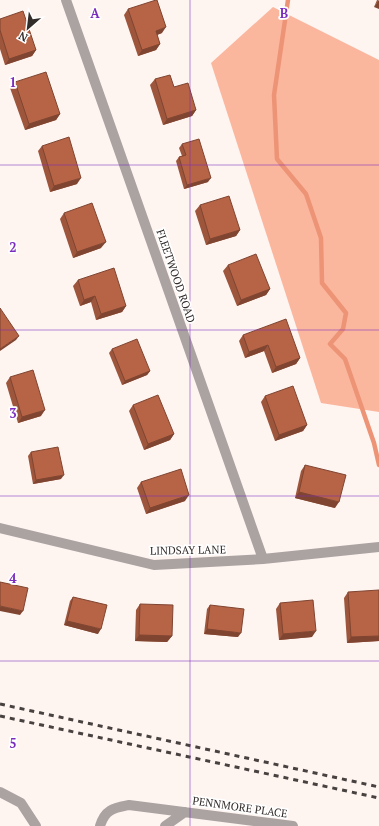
<svg xmlns="http://www.w3.org/2000/svg" width="379" height="826" viewBox="0 0 379 826" font-family="'PT Serif',serif">
  <style>
    .green { fill: #fbb69e }
    .lines { fill: none; stroke-linecap: round; stroke-linejoin: round }
    .stream { stroke: #ec9475; stroke-width: 4.5 }
    .minor { stroke: #aaa3a1; stroke-width: 10 }
    .rail { stroke: #47413f; stroke-width: 3; stroke-dasharray: 5 5; stroke-linecap: butt }
    .wall { fill: #9d553c }
    .shaded-wall { fill: #7f4531 }
    .building { fill: #b66346; stroke: #7f4531 }
    .grid { fill: none; stroke: #7b2cbf; stroke-width: 1; stroke-opacity: 0.55 }
    .labels { text-anchor: middle; dominant-baseline: central; stroke-width: 3.5; stroke-linejoin: round; paint-order: stroke }
    .street-label { font-size: 11px; fill: #322c2a; stroke: #fff }
    .grid-label { font-size: 13px; text-anchor: middle; font-weight: bold; fill: #7b2cbf; stroke: #fff; stroke-width: 3.5; stroke-linejoin: round; paint-order: stroke }
  </style>
  <rect width="100%" height="100%" fill="#fef4f0"/>
  <path class="green" d="M273,7L379,60V412L321,403L211,63Z"/>
  <g class="lines">
    <path class="stream" d="M288,0L274,95L277,159L306,194L321,238L322,283L346,313L343,329L330,344L345,359L374,443L379,465"/>
    <path class="minor" d="M66,0L263,559
      M0,528L154,565L263,559L379,547
      M0,792L21,803L36,826
      M100,826C105,809 114,808 129,805L293,826
      M165,826L185,812"/>
    <path class="rail" d="M0,704L379,787
      M0,716L379,798"/>
  </g>
  <path class="wall" d="M377,0H379L374,7Z
    M128,9L162,33L157,35L160,44L156,50L138,56L124,15Z
    M0,19L36,50L32,56L5,65L0,49Z
    M155,79L196,110L192,116L163,125L150,85Z
    M15,82L60,114L56,120L25,130L10,88Z
    M182,144L208,182L184,189L176,161L179,157L182,156L179,148Z
    M42,146L77,184L50,192L38,151Z
    M200,205L240,230L236,236L206,245L195,211Z
    M64,213L101,248L73,258L60,219Z
    M228,265L270,289L266,295L237,306L223,271Z
    M78,280L126,306L122,312L96,320L91,302L80,306L73,286Z
    M243,335L300,358L296,364L272,373L264,351L245,358L239,341Z
    M112,349L150,371L147,375L122,385L109,353Z
    M10,377L41,416L18,423L6,383Z
    M265,396L307,425L303,431L275,441L261,402Z
    M133,405L174,434L170,440L144,450L129,411Z
    M31,452L61,479L33,484L28,456Z
    M305,465L335,508L295,498L301,471Z
    M141,482L185,501L146,514L137,488Z
    M348,592L379,641L347,643L344,598Z
    M73,597L98,634L64,625L70,601Z
    M280,603L312,637L279,640L276,609Z
    M140,604L172,636L167,642L135,641L136,610Z
    M210,605L238,637L204,634L207,609Z"/>
  <path class="shaded-wall" d="M378,1H379V9L374,7Z
    M166,27L162,33L151,37L156,31Z
    M160,44L156,50L138,56L142,50Z
    M36,50L32,56L5,65L9,59Z
    M196,110L192,116L163,125L167,119Z
    M60,114L56,120L25,130L29,124Z
    M81,178L77,184L50,192L54,186Z
    M211,178L208,182L184,189L187,185Z
    M240,230L236,236L206,245L210,239Z
    M106,242L101,248L73,258L77,252Z
    M270,289L266,295L237,306L241,300Z
    M95,296L91,302L80,306L84,300Z
    M126,306L122,312L96,320L101,314Z
    M19,336L16,340L0,351V349Z
    M268,345L264,351L245,358L249,352Z
    M300,358L296,364L272,373L276,367Z
    M150,371L147,375L122,385L125,381Z
    M45,410L41,416L18,423L22,417Z
    M307,425L303,431L275,441L279,435Z
    M174,434L170,440L144,450L148,444Z
    M64,475L61,479L33,484L36,480Z
    M299,492L339,502L335,508L295,498Z
    M189,495L185,501L146,514L150,508Z
    M0,606L23,611L20,615L0,611Z
    M67,621L101,629L98,634L64,625Z
    M207,629L241,633L238,637L204,634Z
    M316,631L312,637L279,640L283,634Z
    M139,635L172,636L167,642L135,641Z
    M379,636V641L347,643L351,637Z"/>
  <path class="building" d="M156,0H157L166,27L156,31L160,44L142,50L128,9Z
    M23,11L36,50L9,59L0,30V19Z
    M46,72L60,114L29,124L15,82Z
    M170,75L174,87L188,83L196,110L167,119L155,79Z
    M69,137L81,178L54,186L42,146Z
    M199,139L211,178L187,185L179,157L186,155L182,144Z
    M229,196L240,230L210,239L200,205Z
    M92,203L106,242L77,252L64,213Z
    M256,254L270,289L241,300L228,265Z
    M114,268L126,306L101,314L95,296L84,300L78,280Z
    M0,308L19,336L0,349Z
    M286,319L300,358L276,367L268,345L249,352L243,335Z
    M137,339L150,371L125,381L112,349Z
    M33,370L45,410L22,417L10,377Z
    M293,386L307,425L279,435L265,396Z
    M158,395L174,434L148,444L133,405Z
    M58,447L64,475L36,480L31,452Z
    M305,465L346,475L339,502L299,492Z
    M181,469L189,495L150,508L141,482Z
    M0,582L28,588L23,611L0,606Z
    M379,590V636L351,637L348,592Z
    M73,597L107,605L101,629L67,621Z
    M313,600L316,631L283,634L280,603Z
    M140,604L173,605L172,636L139,635Z
    M210,605L244,609L241,633L207,629Z"/>
  <path class="grid" d="M190,0V826M0,165H379M0,330H379M0,496H379M0,661H379"/>
  <g class="labels">
    <g class="street-label">
      <text transform="translate(176 276) rotate(71)">FLEETWOOD ROAD</text>
      <text transform="translate(188 550) rotate(-1)">LINDSAY LANE</text>
      <text transform="translate(240 807) rotate(8)">PENNMORE PLACE</text>
    </g>
  </g>
  <g class="grid-label">
    <text x="95" y="18">A</text>
    <text x="284" y="18">B</text>
    <text x="13" y="87">1</text>
    <text x="13" y="252">2</text>
    <text x="13" y="418">3</text>
    <text x="13" y="583">4</text>
    <text x="13" y="748">5</text>
  </g>
  <g transform="translate(28 28) rotate(208)" stroke="#ffffff" stroke-width="3" paint-order="stroke">
  <path d="M0-3L7 15L0 10L-7 15Z" fill="#322c2a"/>
  <text y="-6" font-size="11" font-weight="bold" text-anchor="middle" fill="#322c2a">N</text>
  </g>
</svg>
